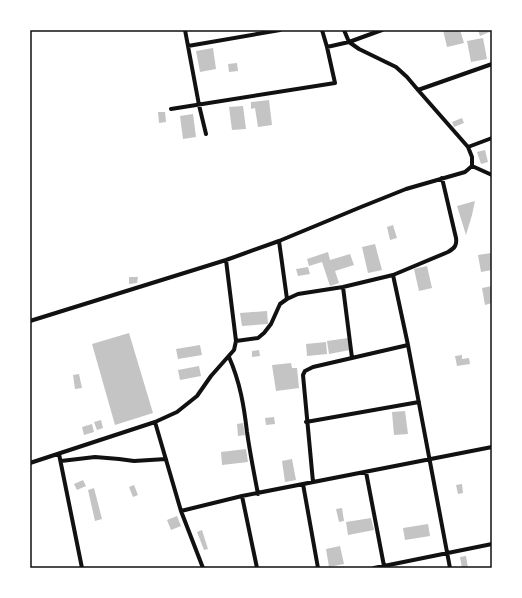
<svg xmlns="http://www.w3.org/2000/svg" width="522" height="598" viewBox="0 0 522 598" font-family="Mulish,sans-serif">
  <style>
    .building { fill: #c4c4c4 }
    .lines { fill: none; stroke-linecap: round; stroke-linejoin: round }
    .minor { stroke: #111; stroke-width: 4 }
    .neatline { fill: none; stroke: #111; stroke-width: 1.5 }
  </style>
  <rect width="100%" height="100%" fill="#fff"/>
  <path class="building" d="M443,30H460L464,43L447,47Z
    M478,30H492V31L480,36Z
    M483,38L487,59L471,62L467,41Z
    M213,48L216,69L200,72L196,51Z
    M237,63L238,71L229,72L228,64Z
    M269,100L272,125L258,127L255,108L251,109V102Z
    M243,106L246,129L232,130L229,107Z
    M158,112H165L166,122L159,123Z
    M193,114L196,137L183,139L180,116Z
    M462,118L464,123L454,127L452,122Z
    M485,150L488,162L481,164L477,152Z
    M475,201L472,215L466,235L457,206Z
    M393,225L397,238L390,240L387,227Z
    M375,244L382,270L368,273L362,247Z
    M328,252L330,260L350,254L354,265L335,271L339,283L330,286L322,262L309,266L307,259Z
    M491,253L492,270L481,272L478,255Z
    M427,266L432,288L419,291L414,269Z
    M308,267L310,274L298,276L296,269Z
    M129,277H138L137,283L129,284Z
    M492,286V303L485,305L482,288Z
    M267,311L268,324L242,326L240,313Z
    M129,333L153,413L115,425L92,344Z
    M348,338L350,350L329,354L327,341Z
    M326,342L327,354L307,356L306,344Z
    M200,345L202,355L178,359L176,349Z
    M259,350L260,356L252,357V351Z
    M462,355V359L469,358L470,364L457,366L455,356Z
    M291,363L292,368H297L299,388L276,391L272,365Z
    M199,366L201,376L180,380L178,370Z
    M79,374L82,388L75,389L73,375Z
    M405,411L408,434L394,435L392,412Z
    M274,417L275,424L266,425L265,418Z
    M101,420L103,428L97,430L94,422Z
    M243,423L245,435L238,436L237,424Z
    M92,424L94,432L84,435L82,427Z
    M246,449L248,462L222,465L221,452Z
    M292,459L296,480L285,482L282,461Z
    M83,480L86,486L77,490L74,484Z
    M462,484L463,493L458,494L456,485Z
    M134,485L138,495L133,497L129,487Z
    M94,488L102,519L95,521L88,490Z
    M342,508L344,521L339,522L336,509Z
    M177,516L181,526L171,530L167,520Z
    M371,518L374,530L348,535L346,522Z
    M428,524L430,536L405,540L403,528Z
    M202,530L208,549L204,550L197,532Z
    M340,546L344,564L329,567L326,549Z
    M466,556L468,568H462L460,557Z"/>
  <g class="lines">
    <path class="minor" d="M185,30L199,105L206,134
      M322,30L327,47
      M188,46L280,30
      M418,90L492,64
      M171,109L335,83L327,47L349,42L382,30
      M468,147L492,138
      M472,166L492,175
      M279,241L287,299
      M393,275L408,345L450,568
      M343,287L352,358
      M30,321L226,260L279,241L361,207L406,189L465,172L472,166V157L468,147L418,90L407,77L396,67L359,49L349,42L344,30
      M236,341L258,338L264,333L271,324L280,304L287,299L298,294L343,287L393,275L448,252C455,248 457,245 456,238L442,178
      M229,357C240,382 244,406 247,432C250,453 254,473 258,494
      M155,422L181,511L203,568
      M306,422L419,402
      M59,454L82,568
      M61,461L95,457L119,459L134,461L166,459
      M30,463L155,422L177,412L197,396L211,376L234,350L236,341L226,260
      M366,472L384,566
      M313,482L303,375L305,371L313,367L408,345
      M303,484L318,568
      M242,496L257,568
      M181,511L242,496L492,447
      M374,568L492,544"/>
  </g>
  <rect width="522" height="598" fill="none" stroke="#ffffff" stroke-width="62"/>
  <rect x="31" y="31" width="460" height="536" class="neatline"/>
</svg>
